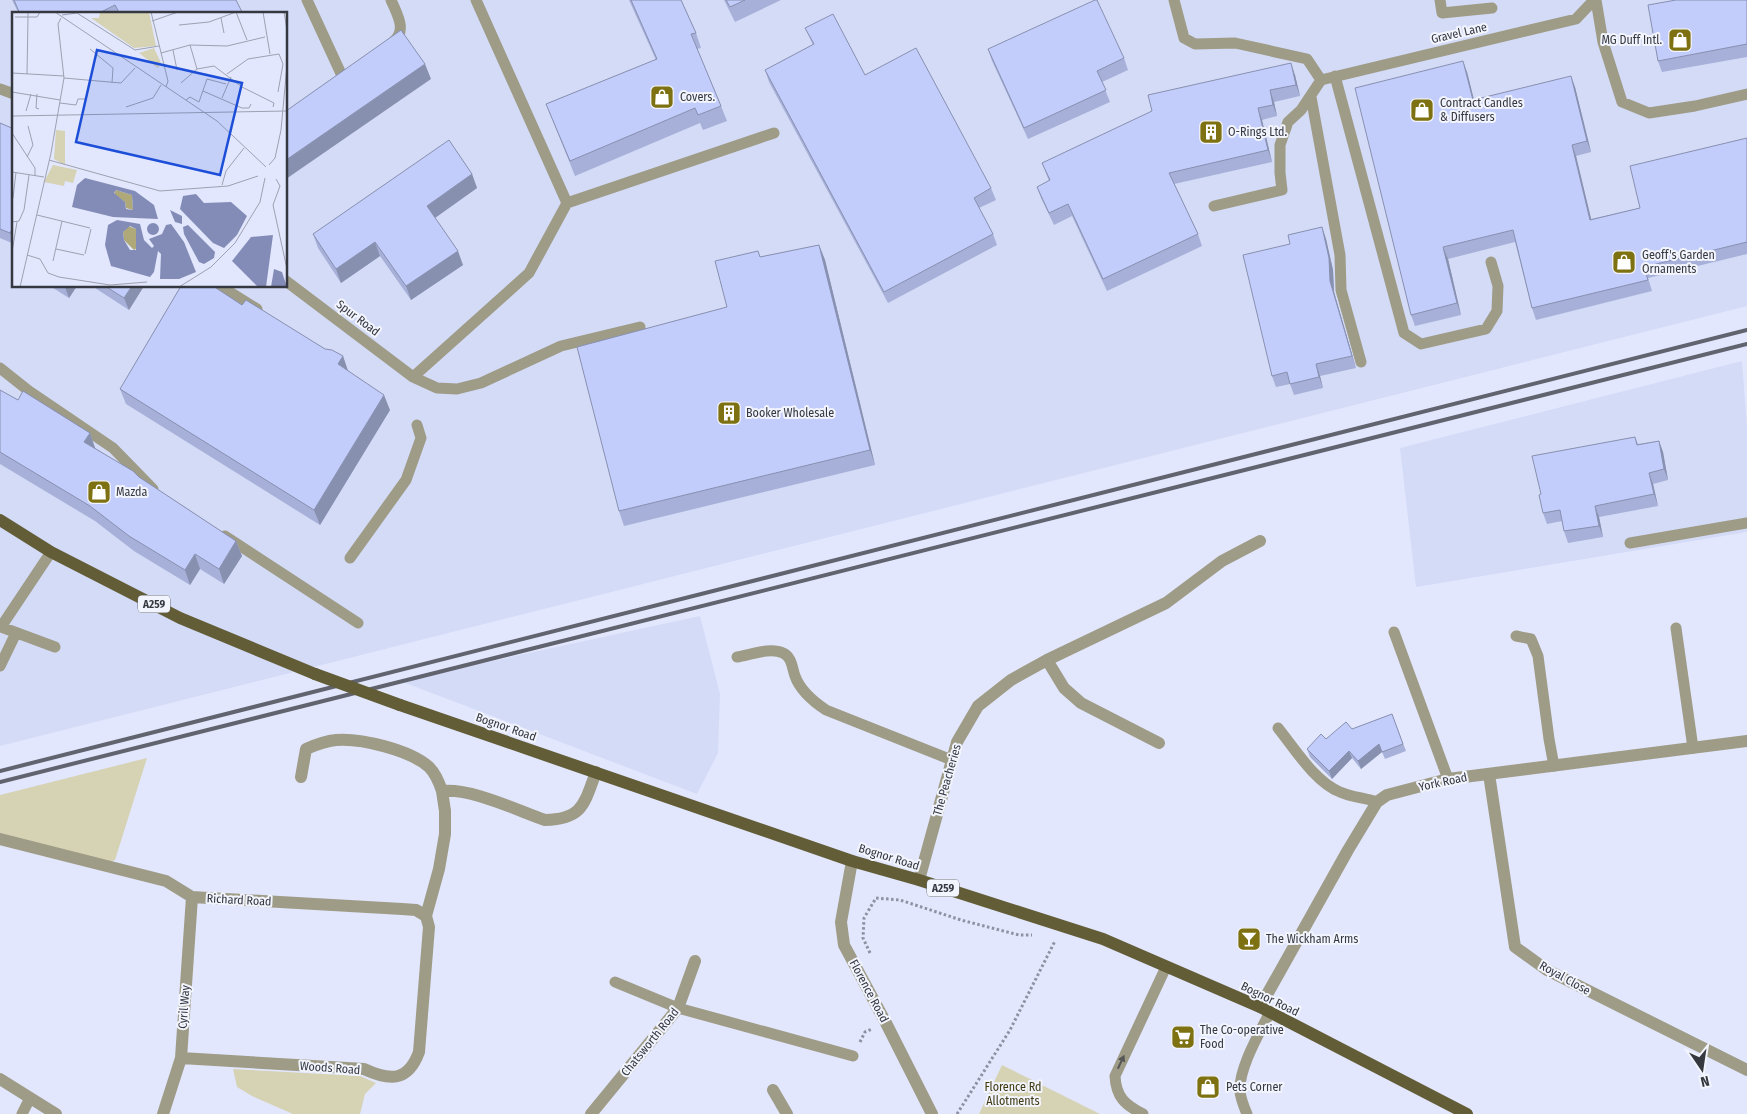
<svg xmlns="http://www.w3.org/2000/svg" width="1747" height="1114" viewBox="0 0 1747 1114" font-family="'Fira Sans Condensed',sans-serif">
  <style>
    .built { fill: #d4dbf7; fill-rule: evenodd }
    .green { fill: #d6d2b4 }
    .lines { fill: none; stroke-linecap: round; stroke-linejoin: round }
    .path { stroke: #8e91a1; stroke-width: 3; stroke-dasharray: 2.5 2.5; stroke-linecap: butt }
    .service { stroke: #9e9c87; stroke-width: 11 }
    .minor { stroke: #9e9c87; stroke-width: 12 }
    .tertiary { stroke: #9e9c87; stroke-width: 12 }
    .primary { stroke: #625d37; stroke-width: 12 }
    .rail { stroke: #61636f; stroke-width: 4 }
    .primary-bridge { stroke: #625d37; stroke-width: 12 }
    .wall { fill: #a7b0d8 }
    .shaded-wall { fill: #8890b0 }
    .building { fill: #c2cdfb; stroke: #8890b0 }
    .oneway { fill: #555655 }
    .labels { text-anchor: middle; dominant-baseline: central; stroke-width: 4; stroke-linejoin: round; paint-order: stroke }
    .shield { fill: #f3f5fe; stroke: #6f7179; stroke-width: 1 }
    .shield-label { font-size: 11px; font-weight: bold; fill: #363840 }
    .street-label { font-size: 12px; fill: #363840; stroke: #f3f5fe }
    .poi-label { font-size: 12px; fill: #363840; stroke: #f3f5fe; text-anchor: start }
    .park-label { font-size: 12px; fill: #403a13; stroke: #f3f5fe }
    .inset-road { fill: none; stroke: #9da1b1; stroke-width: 1 }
    .view { fill: #1d4ed8; fill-opacity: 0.15; stroke: #1d4ed8; stroke-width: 2.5 }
    .inset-edge { fill: none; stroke: #363840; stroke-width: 2.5 }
  </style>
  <rect width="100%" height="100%" fill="#e2e7fd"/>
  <path class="built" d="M0,0H1747V306L0,746ZM14,14H286V286H14Z
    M1742,361L1747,427V532L1416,587L1400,448Z
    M700,616L720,694L718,753L697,794L400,681Z"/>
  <path class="green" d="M147,758L115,860L110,862L0,834V795Z
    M1002,1065L1100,1114H979Z
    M233,1069L360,1076L376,1083L365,1094L360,1114H293L252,1096L237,1087Z"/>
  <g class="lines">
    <path class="path" d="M870,953L863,938L864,918L876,898L900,900L961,920L1019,935H1032
      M860,1042L865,1032L872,1029
      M957,1114L1010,1030L1055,941"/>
    <path class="service" d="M307,0L343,78
      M391,0C397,14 407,30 394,41
      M476,0L567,203L774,133
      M1174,0L1184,38L1195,44L1235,43L1307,59L1321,80
      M1440,0L1442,13L1492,8
      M1596,0L1603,42L1622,102L1649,113L1695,106L1747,94
      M1335,76L1404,333L1421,344L1486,329L1497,311L1498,286L1491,262
      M1321,80L1576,19L1594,0
      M0,89L14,94
      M1311,97L1340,255L1341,290L1361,362
      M1214,206L1282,190L1280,173V145L1288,122L1301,110L1321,80
      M286,281L413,377L437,388L457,389L481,383L561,346L640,327
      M220,286L257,309
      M0,368L29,391L113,448L153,489
      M413,377L529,273L567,203
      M225,536L358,623
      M1630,543L1747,523
      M51,552L1,627L55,647
      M350,558L406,480L421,438L417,425
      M1676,628L1693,748
      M1394,632L1448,779
      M1516,636L1531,639L1538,656L1549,739L1554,766
      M737,657C750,655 770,647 783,653C792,657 792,668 795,676C800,690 814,702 826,710L952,760
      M0,666L16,633
      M1278,728C1295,749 1315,782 1340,792C1351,797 1365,798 1377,802
      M615,982L678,1008L853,1056
      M22,1114L30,1098
      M1143,1114C1125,1105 1116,1097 1115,1076L1166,967
      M1247,1114C1244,1107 1241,1099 1240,1092C1238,1069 1260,1032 1270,1012"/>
    <path class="minor" d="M1047,660L1064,688L1081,703L1159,743
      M1489,774L1515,947L1547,970L1747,1070
      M301,777L306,749C315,745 325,741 336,740C361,738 410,750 429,767C436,774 439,782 442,791
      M0,839L166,881L192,897L402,909L416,910L426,916
      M919,880L957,742L978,706L1011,680L1047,660L1166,603L1222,561L1260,541
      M1260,1007L1348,850L1377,802L1387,795L1448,779L1747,741
      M181,1058L364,1069C390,1081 408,1082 419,1052L429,927L426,916L439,869L445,834V811L442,791C472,788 516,810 545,820C583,819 584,804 596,772
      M0,1079L56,1114
      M773,1090L787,1114
      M163,1114L181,1058L192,897
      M591,1114L678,1008L695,961"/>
    <path class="tertiary" d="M852,861L841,922L844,945L886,1023L932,1114"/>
    <path class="primary" d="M0,520L51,552L180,618L315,674
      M400,705L852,861L919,880L1103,939L1260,1007L1467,1114"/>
    <path class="rail" d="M0,771L1747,330
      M0,782L1747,344"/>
    <path class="primary-bridge" d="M315,674L400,705"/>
  </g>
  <path class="wall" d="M12,0H236L243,14H19Z
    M629,0H681L696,33L701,48L697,49L721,106L727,121L703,130L700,123L575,176L546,104L656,60Z
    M724,0H781L735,22Z
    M1747,0V57L1662,72L1658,61Z
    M805,28L865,75L991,188L996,200L979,208L993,234L997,245L888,303L769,82L765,70L813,45Z
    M988,49L1124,58L1128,70L1102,82L1110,102L1028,139L992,61Z
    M1467,72L1474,100L1575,87L1591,152L1576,156L1591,219L1640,208L1747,138V254L1648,278L1652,291L1536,320L1532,308L1515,242L1448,259L1461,315L1415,326L1411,315Z
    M1295,75L1300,96L1274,102L1277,116L1262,120L1272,162L1174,184L1198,234L1202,246L1107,291L1072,216L1054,225L1041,198L1037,187L1049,181L1042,163Z
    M0,123L14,129V244L0,238Z
    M472,174L477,188L435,218L463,265L411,300L380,256L341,283L318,248L313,234Z
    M1322,227L1326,239L1333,270L1334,292L1356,368L1320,376L1323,388L1294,395L1290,384L1276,387L1272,376L1290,244Z
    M819,245L825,260L875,465L624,526L619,511L727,307L761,257Z
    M50,286H77L69,298Z
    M92,286H144L129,310Z
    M242,305L325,349L343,356L348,371L390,410L320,525L126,404L120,389Z
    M0,390L18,400L90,433L95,448L236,541L242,556L224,584L200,569L190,585L134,551L95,521L0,464Z
    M1635,437L1638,444L1659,441L1663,452L1668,480L1653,484L1658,506L1599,517L1603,537L1568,543L1564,531L1562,521L1547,524L1543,513Z
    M1392,714L1406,751L1385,759L1382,752L1361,769L1352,758L1332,779L1310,757L1307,749L1326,739Z"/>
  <path class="shaded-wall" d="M1463,61L1467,72L1477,112L1473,100Z
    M1291,63L1295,75L1300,96L1296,85Z
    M425,64L431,79L286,179V160Z
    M1571,76L1575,87L1591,152L1587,141Z
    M1270,90L1274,102L1277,116L1273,105Z
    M1258,108L1262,120L1272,162L1268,150Z
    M1572,145L1576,156L1594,231L1590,220Z
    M472,174L477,188L432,220L427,206Z
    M14,225V243L10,233Z
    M1322,227L1326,239L1333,270L1334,292L1356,368L1352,356L1330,281Z
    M375,242L380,256L341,283L336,269Z
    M819,245L825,260L875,465L870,450Z
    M1443,247L1448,259L1461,315L1457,303Z
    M458,251L463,265L411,300L406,286Z
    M65,286H77L69,298L65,287Z
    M132,286H144L129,310L124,298Z
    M343,356L348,371L338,364Z
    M1316,364L1320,376L1323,388L1319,377Z
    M384,395L390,410L320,525L314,510Z
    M90,433L95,448L89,457L84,442Z
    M1659,441L1663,452L1668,480L1664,469Z
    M1649,473L1653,484L1658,506L1654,494Z
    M1595,506L1599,517L1603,537L1599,526Z
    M236,541L242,556L224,584L219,569Z
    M195,554L200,569L190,585L185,570Z
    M1379,744L1382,752L1361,769L1358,761Z
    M1349,751L1352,758L1332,779L1329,771Z"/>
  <path class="building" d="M14,0H236L243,14H120L115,5L97,14H20Z
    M631,0H681L696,33L691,34L721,106L698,115L695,108L570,161L546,104L657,59Z
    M726,0H745L730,7Z
    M1095,0H1097L1124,58L1097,71L1106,90L1024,128L988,49Z
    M1676,0H1747V44L1658,61L1648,5Z
    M833,14L865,75L916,48L991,188L974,198L993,234L884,292L765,70L814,44L805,28Z
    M401,30L425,64L286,160V111Z
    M1463,61L1473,100L1571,76L1587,141L1572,145L1590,220L1640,208L1630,166L1747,138V242L1644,267L1648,280L1532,308L1513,230L1443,247L1457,303L1411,315L1355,88Z
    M1291,63L1296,85L1270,90L1273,105L1258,108L1268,150L1169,173L1198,234L1103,279L1068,204L1049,213L1037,187L1050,180L1042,163L1152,111L1148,95Z
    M0,123L14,129V225L10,233L0,229Z
    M449,140L472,174L427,206L458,251L406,286L375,242L336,269L313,234Z
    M1322,227L1329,258L1330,281L1352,356L1316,364L1319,377L1290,384L1287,372L1272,376L1243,255L1290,244L1288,235Z
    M819,245L870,450L619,511L577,347L727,307L715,261L758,251L760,257Z
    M105,286H132L124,298Z
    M181,286H213L242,305L246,300L325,349L332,350L343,356L338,364L384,395L314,510L120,389Z
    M0,390L18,400L23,391L90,433L84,442L133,471L139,477L236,541L219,569L195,554L185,570L129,536L90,506L0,452Z
    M1635,437L1637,445L1659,441L1664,469L1649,473L1654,494L1595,506L1599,526L1564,531L1560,510L1543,513L1539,495L1541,494L1532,456Z
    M1392,714L1403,744L1382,752L1379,744L1358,761L1349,751L1329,771L1307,749L1321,734L1326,739L1346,722L1352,729Z"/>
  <defs><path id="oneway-solid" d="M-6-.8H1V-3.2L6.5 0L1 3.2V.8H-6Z" transform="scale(1.25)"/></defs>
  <use class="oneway" href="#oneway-solid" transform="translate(1121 1062) rotate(-65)"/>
  <defs>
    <g id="shop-square" transform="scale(1.25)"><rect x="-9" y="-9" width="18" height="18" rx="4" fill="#7d7111" stroke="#f3f5fe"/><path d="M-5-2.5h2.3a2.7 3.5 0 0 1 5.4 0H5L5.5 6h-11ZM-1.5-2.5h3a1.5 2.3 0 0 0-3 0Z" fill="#fff"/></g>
    <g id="building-square" transform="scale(1.25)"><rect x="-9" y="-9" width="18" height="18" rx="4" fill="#7d7111" stroke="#f3f5fe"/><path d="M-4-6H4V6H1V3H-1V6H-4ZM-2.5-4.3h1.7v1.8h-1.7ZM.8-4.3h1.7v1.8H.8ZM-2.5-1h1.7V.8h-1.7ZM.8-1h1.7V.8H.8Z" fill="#fff"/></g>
    <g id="bar-square" transform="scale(1.25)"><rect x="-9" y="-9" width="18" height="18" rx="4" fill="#7d7111" stroke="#f3f5fe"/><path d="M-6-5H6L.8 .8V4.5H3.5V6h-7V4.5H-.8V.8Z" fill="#fff"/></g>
    <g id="supermarket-square" transform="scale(1.25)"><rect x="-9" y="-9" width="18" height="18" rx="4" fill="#7d7111" stroke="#f3f5fe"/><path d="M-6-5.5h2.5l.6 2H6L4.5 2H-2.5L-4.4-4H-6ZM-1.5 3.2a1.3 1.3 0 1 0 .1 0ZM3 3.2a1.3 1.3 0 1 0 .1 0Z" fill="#fff"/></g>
  </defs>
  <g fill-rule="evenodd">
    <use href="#shop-square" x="1680" y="40"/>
    <use href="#shop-square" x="662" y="97"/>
    <use href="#shop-square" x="1422" y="110"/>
    <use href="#building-square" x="1211" y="132"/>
    <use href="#shop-square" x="1624" y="262"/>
    <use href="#building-square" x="729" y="413"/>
    <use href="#shop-square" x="99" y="492"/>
    <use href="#bar-square" x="1249" y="939"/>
    <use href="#supermarket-square" x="1183" y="1037"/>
    <use href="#shop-square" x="1208" y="1087"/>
  </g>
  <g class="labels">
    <g class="shield">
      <rect x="138" y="595.5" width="32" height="17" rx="4"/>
      <rect x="927" y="879.5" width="32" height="17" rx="4"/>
    </g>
    <g class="shield-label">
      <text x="154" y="604">A259</text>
      <text x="943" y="888">A259</text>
    </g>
    <g class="street-label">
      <text transform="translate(1459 33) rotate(-13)">Gravel Lane</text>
      <text transform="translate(358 318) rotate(37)">Spur Road</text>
      <text transform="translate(506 727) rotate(19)">Bognor Road</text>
      <text transform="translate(947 780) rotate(-74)">The Peacheries</text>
      <text transform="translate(1443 782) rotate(-12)">York Road</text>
      <text transform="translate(889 857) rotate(17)">Bognor Road</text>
      <text transform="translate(239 900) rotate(3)">Richard Road</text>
      <text transform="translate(1565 978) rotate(29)">Royal Close</text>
      <text transform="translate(869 991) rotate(62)">Florence Road</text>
      <text transform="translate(1270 999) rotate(26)">Bognor Road</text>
      <text transform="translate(184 1007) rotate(-86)">Cyril Way</text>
      <text transform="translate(650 1042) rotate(-51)">Chatsworth Road</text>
      <text transform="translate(330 1068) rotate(4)">Woods Road</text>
    </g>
    <g class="poi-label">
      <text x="1662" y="40" text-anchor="end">MG Duff Intl.</text>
      <text x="680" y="97">Covers.</text>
      <text x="1440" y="103">Contract Candles<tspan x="1440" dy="14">&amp; Diffusers</tspan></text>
      <text x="1228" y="132">O-Rings Ltd.</text>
      <text x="1642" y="255">Geoff's Garden<tspan x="1642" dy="14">Ornaments</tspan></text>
      <text x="746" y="413">Booker Wholesale</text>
      <text x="116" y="492">Mazda</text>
      <text x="1266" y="939">The Wickham Arms</text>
      <text x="1200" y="1030">The Co-operative<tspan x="1200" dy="14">Food</tspan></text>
      <text x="1226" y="1087">Pets Corner</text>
    </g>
    <g class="park-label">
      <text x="1013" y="1087">Florence Rd<tspan x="1013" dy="14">Allotments</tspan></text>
    </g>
  </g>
  <g transform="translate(12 12)">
    <rect width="275" height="275" fill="#e2e7fd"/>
    <path d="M88,0H137L144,34L122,36L79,6H87ZM142,36L149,51L146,56L127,41ZM44,118L53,119V153L42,147ZM41,153L65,158L61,171L53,169L52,174L32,170Z" fill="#d6d2b4"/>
    <path d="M104,178L120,183L121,198L114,196L113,190L102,182ZM116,214L124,217L125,236L122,238L112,228L111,220Z" fill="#afa979"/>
    <path d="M73,166L123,179L142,193L146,207L101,205L60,195L65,173ZM104,178L120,183L121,198L114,197L113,190L102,181ZM184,182L192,191L219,190L235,204L225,223L212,236L201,231L168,197L171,184ZM158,198L170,204V212L163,210ZM105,208L128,212L132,228L140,236L142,234L137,227L150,222L154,213L159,212L172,230L184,260L167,267H148L149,242L146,239L142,260L138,265L99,254L93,233L96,213ZM118,214L124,217V238H118L112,228L111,220ZM135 217a6 6 0 1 1 12 0a6 6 0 1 1-12 0ZM176,213L203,240L202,246L192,252L187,250L172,222L171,215ZM261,223L254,275H246L220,249L239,225ZM262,257L270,260L275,275H259Z" fill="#828cb7" fill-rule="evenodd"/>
    <path class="inset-road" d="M43,0L205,109L254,155M139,0L156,69L154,75M224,0L235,28M251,0L258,42M272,0L275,18M50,3L65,1L123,38L147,34M3,5H16V0M209,6L212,21M140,9L166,0M167,13L197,10L224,0M178,33L185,57M78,37L101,56L100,71M161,38L165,58M149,41L178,33L215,34L253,25M0,61L52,64M15,62L16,5H25L28,0M215,62L236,47L267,42L271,52L266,80M52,66L109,71L123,56M169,71L185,57L202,54L230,75L262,91L261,95M191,79L230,96H237L239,92M0,80L48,88M25,82L24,96L27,97M210,86L219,65M174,88L178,85L187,90L195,67L214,72M48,91L64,93L66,87H73M114,95L141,86L149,73M14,99L19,82M0,104L275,99M0,121L23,156V164M15,145L21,133L16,114M37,148L148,179L216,174L246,164M257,153L263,146L269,118L275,53M0,160L32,165M264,167L268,174L261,193L275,257M210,173L214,159L232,136M1,186L4,160M25,203L78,216M0,210L7,209L12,198L17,163M44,237L72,243M0,240L5,210M73,242L79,217M15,243L28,247L36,261L47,265L98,273L135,270M41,249L50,209M8,275L39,141L52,66L46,12L49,6M167,275L199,255L223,231L248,190L253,166"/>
    <path class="view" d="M85,38L230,71L208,163L64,130Z"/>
    <rect width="275" height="275" class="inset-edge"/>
  </g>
  <g transform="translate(1702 1069) rotate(167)" stroke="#f3f5fe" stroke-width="4" paint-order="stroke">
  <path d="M0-4L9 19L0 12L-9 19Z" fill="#363840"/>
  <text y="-8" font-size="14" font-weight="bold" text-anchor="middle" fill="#363840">N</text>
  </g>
</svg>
